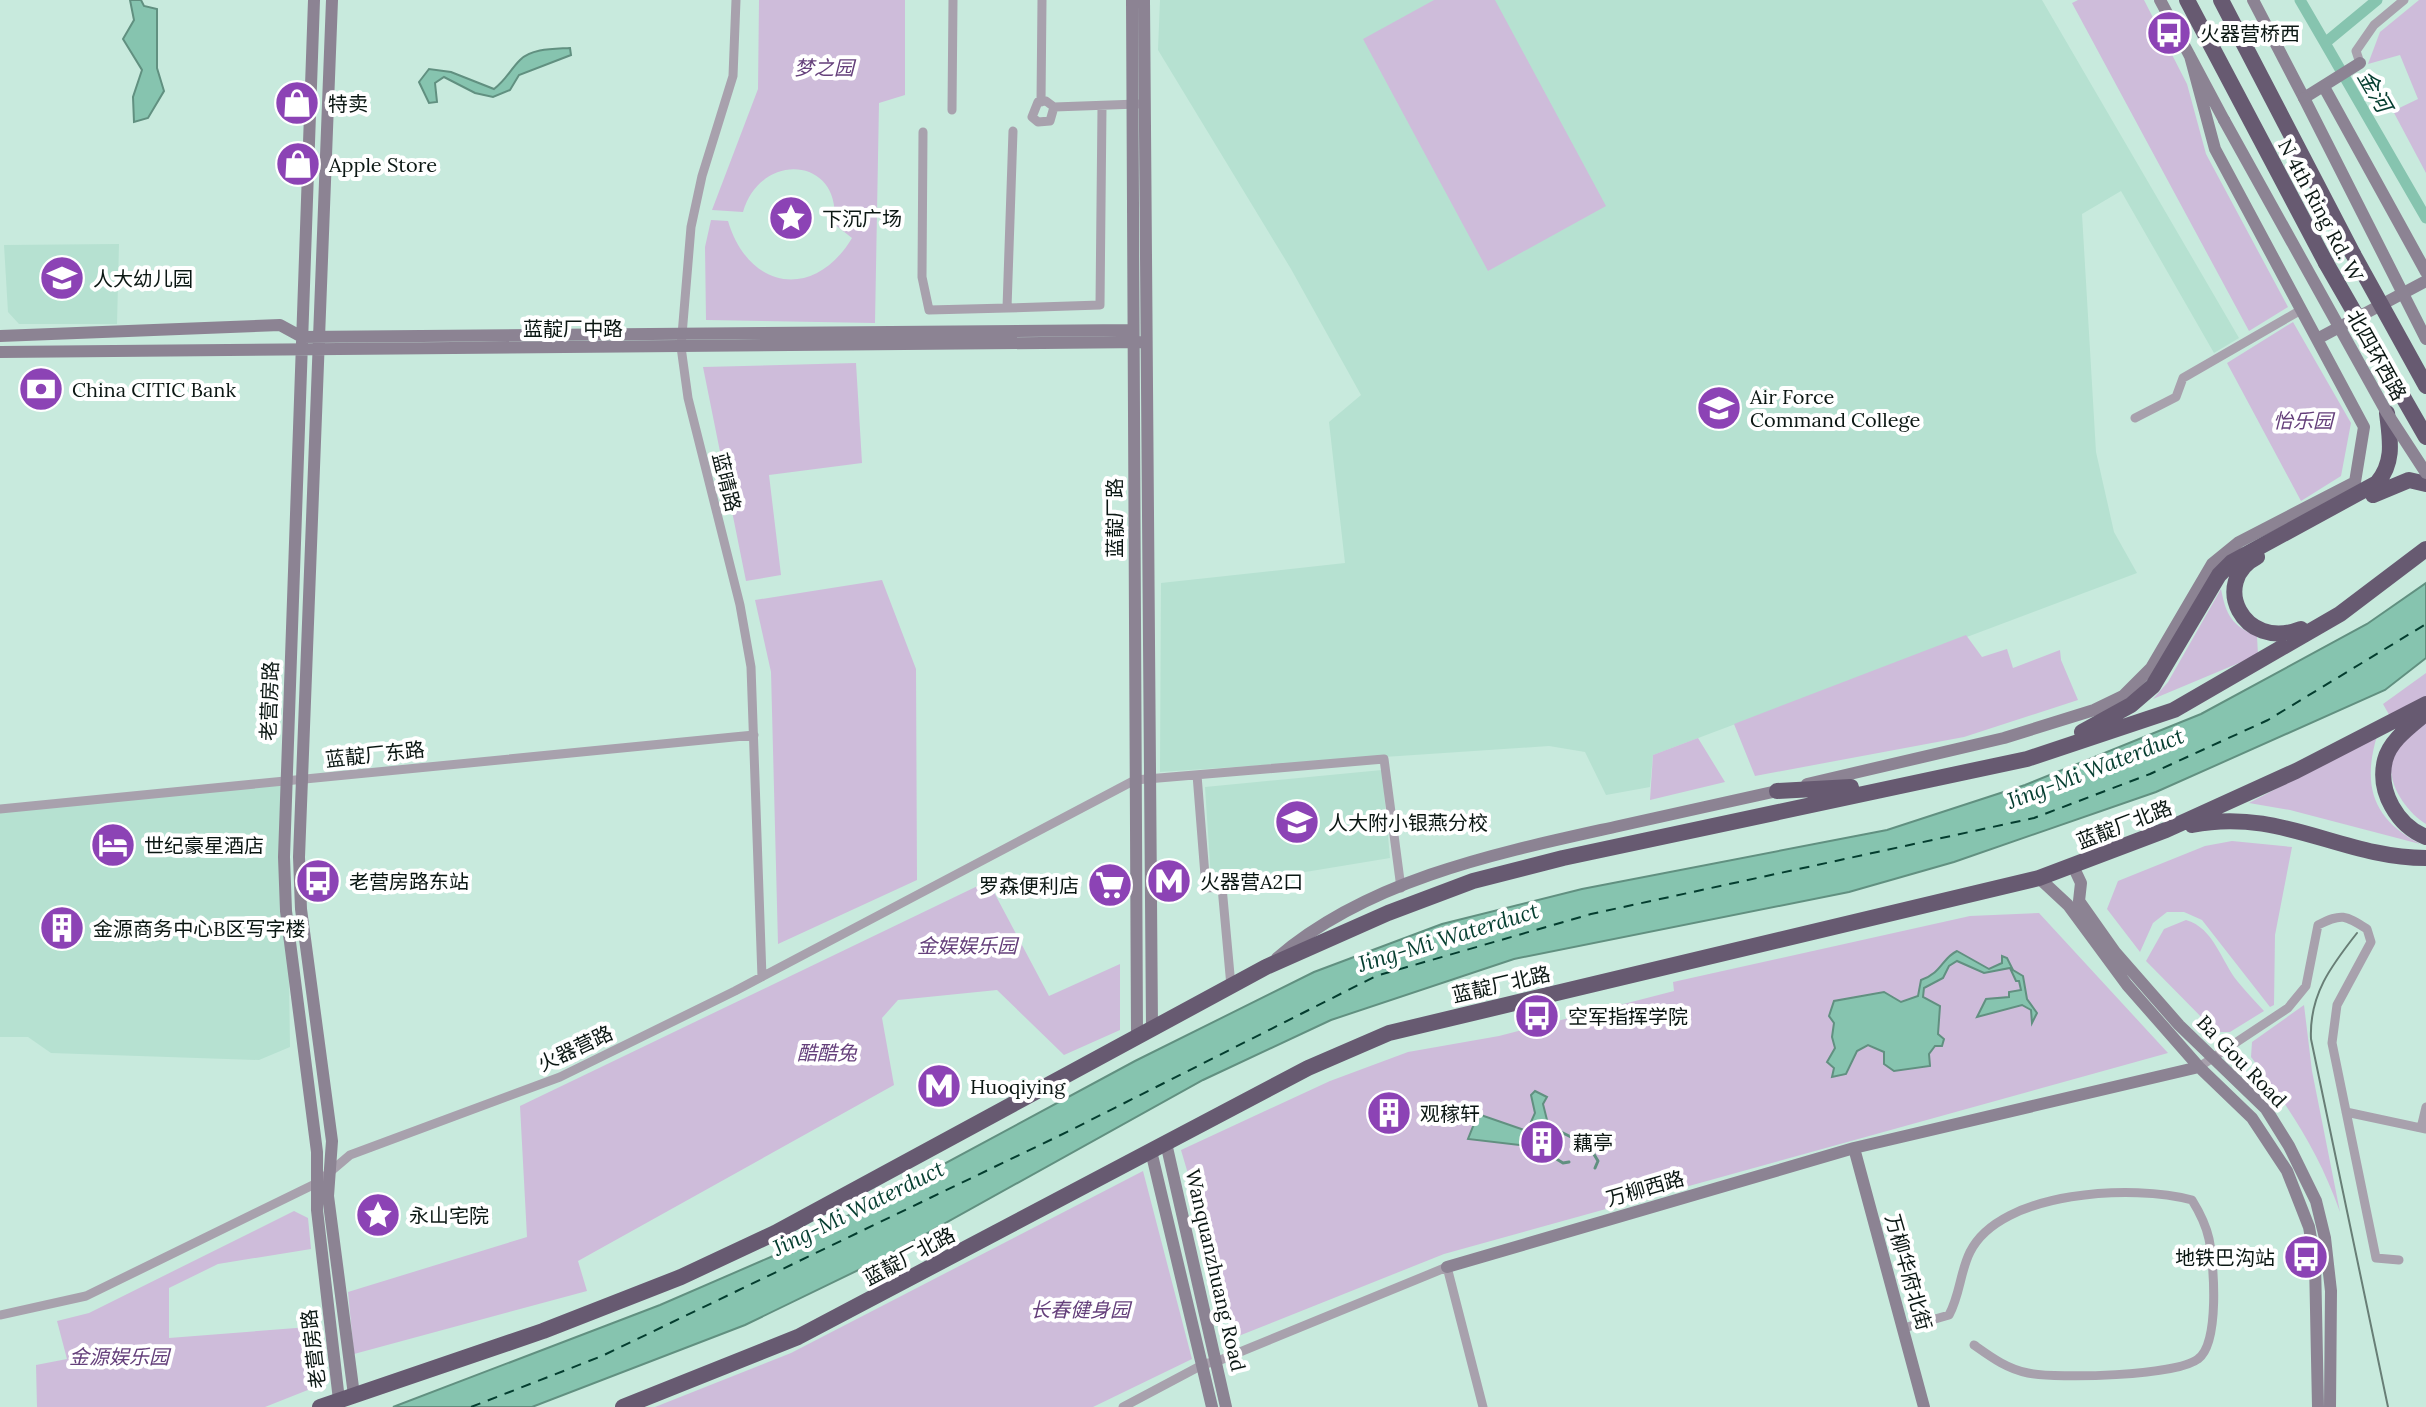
<svg xmlns="http://www.w3.org/2000/svg" width="2426" height="1407" viewBox="0 0 2426 1407" font-family="Lora,'Noto Sans SC',serif">
  <style>
    .built { fill: #b6e1d1 }
    .green { fill: #cebcda }
    .water { fill: #86c4af; stroke: #619080; stroke-width: 2 }
    .lines { fill: none; stroke-linecap: round; stroke-linejoin: round }
    .stream { stroke: #619080; stroke-width: 3 }
    .canal { stroke: #86c4af; stroke-width: 11 }
    .ferry { stroke: #043d2f; stroke-width: 2; stroke-dasharray: 10 8; stroke-linecap: butt }
    .street { stroke: #a8a1ad; stroke-width: 9 }
    .secondary { stroke: #8c8393; stroke-width: 12 }
    .highway { stroke: #675a71; stroke-width: 16 }
    .tram { stroke: #687e76; stroke-width: 2 }
    .secondary-bridge { stroke: #8c8393; stroke-width: 12 }
    .highway-bridge { stroke: #675a71; stroke-width: 16 }
    .labels { text-anchor: middle; dominant-baseline: central; stroke-width: 8; stroke-linejoin: round; paint-order: stroke }
    .poi-label { font-size: 20px; fill: #0b1713; stroke: #fff; text-anchor: start }
    .park-label { font-size: 20px; font-style: italic; fill: #65407b; stroke: #fff }
    .street-label { font-size: 20px; fill: #0b1713; stroke: #fff }
    .water-label { font-size: 22px; font-style: italic; fill: #043d2f; stroke: #fff }
  </style>
  <rect width="100%" height="100%" fill="#c8eadd"/>
  <path class="built" d="M1160,0H2042L2239,338L2214,353L2121,191L2082,214L2096,452L2114,532L2137,573L1653,755L1650,787L1606,795L1585,752L1549,746L1160,772L1161,583L1345,563L1329,422L1361,395L1291,269L1158,50Z
    M119,244L117,324H19L8,312L4,245Z
    M1382,770L1390,858L1275,877L1211,879L1205,787Z
    M286,781L290,1047L259,1060L51,1053L28,1037H0V809Z"/>
  <path class="green" d="M759,0H905V95L879,103L875,323L706,320L705,247L711,220L728,221C749,291 815,300 852,238L834,224C843,157 761,150 743,212L712,210L758,89Z
    M1434,0H1495L1606,206L1488,271L1363,39Z
    M2078,0H2144L2187,84L2206,154L2288,307L2249,331L2072,3Z
    M2419,0H2426V173L2393,111L2418,99L2400,55L2368,64L2380,32Z
    M2293,322L2351,423L2341,476L2301,501L2227,363Z
    M856,363L862,463L769,475L781,575L746,581L703,367Z
    M882,580L916,669L917,880L778,944L771,672L755,600Z
    M2221,589C2226,615 2232,626 2257,636L2258,655L2153,699L2168,682Z
    M1966,635L1982,657L2007,649L2013,668L2060,650L2061,660L2078,700L1964,737L1755,776L1734,724Z
    M2426,673V824C2407,813 2384,781 2393,757C2394,751 2401,745 2404,741L2383,704Z
    M2377,736C2362,786 2373,819 2420,844L2290,810L2249,803Z
    M1698,738L1725,782L1650,800L1653,755Z
    M2232,841L2292,847L2275,935L2274,1005L2270,1007L2202,920L2184,912H2167L2153,923L2140,952L2107,909L2118,881L2205,846Z
    M988,881L1049,996L1120,964V1030L1064,1055L997,990L898,1000L882,1018L894,1085L578,1261L587,1291L354,1354L348,1292L527,1237L520,1106Z
    M2039,913L2168,1053L1444,1254L1236,1337L1181,1150L1330,1081L1408,1052L1499,1036L1674,991L1673,982L1970,916Z
    M2186,920C2214,928 2221,961 2238,982C2246,992 2255,1001 2264,1011L2230,1032H2216L2146,961L2164,929Z
    M2304,1005L2312,1071L2340,1212C2318,1150 2290,1109 2251,1057L2252,1042Z
    M1143,1171L1192,1359L1093,1407H655L791,1353Z
    M294,1211L308,1218L311,1249L218,1264L169,1288V1338L322,1326L328,1382L265,1407H37L36,1365L67,1359L57,1321L89,1313Z"/>
  <path class="water" d="M130,0H141L144,6L157,9V68L164,91L148,118L134,122L133,97L142,70L123,39L134,20Z
    M570,48L571,55L519,75L510,90L493,97L475,93L444,77L435,83L437,102L429,103L419,82L429,69L451,72L494,89C506,80 510,70 520,60C532,48 555,49 570,48Z
    M2426,583V658L2385,690L2156,792L1954,862L1849,892L1514,959L1331,1020L1203,1080L877,1261L745,1325L532,1407H393L660,1305L773,1256L1135,1061L1314,972L1442,924L1582,889L1887,830L2025,785L2201,714L2367,624Z
    M1957,951L1989,969L2002,963V956L2007,958L2013,970L2023,976L2027,999L2037,1013L2032,1023L2031,1010L2022,1005L1977,1017L1986,999L2009,997V992L2021,990L2019,981H2016L2010,968L1984,973L1957,961L1949,966L1943,978L1924,988L1923,997L1940,1006L1938,1034L1944,1039L1942,1046H1935L1929,1054L1930,1066L1894,1071L1884,1064V1052L1868,1045L1857,1051L1846,1074L1832,1077L1834,1068L1827,1062L1835,1048L1832,1037L1834,1023L1829,1016L1834,1001L1884,992L1901,1002L1918,996L1921,980C1942,973 1942,958 1957,951Z
    M1535,1091L1547,1097L1543,1104L1548,1124L1537,1130V1147L1468,1139L1478,1114L1527,1131L1535,1113L1531,1095Z"/>
  <g class="lines">
    <path class="stream" d="M1547,1125L1589,1146L1598,1161L1595,1168
      M1537,1147L1563,1163L1569,1162"/>
    <path class="canal" d="M2300,0L2325,43
      M2377,0L2325,43L2426,218"/>
    <path class="ferry" d="M471,1407L602,1356L1069,1131L1376,976L1591,914L2034,818L2150,774L2268,720L2426,624"/>
    <path class="street" d="M736,0L733,76L702,176L691,227L681,347L688,398L740,605L751,667L762,977
      M2360,63L2356,51L2374,25L2404,0
      M1041,102L1042,0
      M1054,107L1050,121L1038,122L1032,117L1038,102L1046,101L1054,107L1138,104
      M952,110L953,0
      M923,132L922,277L929,310L1007,308L1013,131
      M1007,308L1100,305L1102,107
      M2135,418L2176,397L2183,378L2301,310
      M1197,775L1206,888L1222,887L1231,986
      M0,809L754,735
      M2199,1067L2288,1008L2306,986L2318,925C2342,913 2345,915 2367,929L2371,942L2337,1005L2332,1043L2376,1258L2399,1260
      M2346,1112L2426,1129
      M2421,1128L2426,1107
      M0,1315L86,1296L317,1183L350,1155L560,1077L735,991L1135,780L1384,759L1401,888
      M1904,1328L1949,1315C1960,1295 1960,1272 1970,1252C2001,1190 2135,1184 2192,1200C2200,1213 2206,1225 2209,1239C2214,1264 2220,1343 2198,1359C2176,1376 2058,1379 2028,1373C2007,1369 1991,1357 1974,1345
      M1123,1407L1204,1364L1218,1361L1447,1267L1483,1407"/>
    <path class="secondary" d="M314,0L284,857L286,911L317,1152V1210L339,1400
      M332,0L299,857L301,909L332,1141L328,1196L354,1395
      M1132,0L1137,1035
      M1144,0L1152,1027
      M2160,0L2224,120
      M2253,0L2304,98L2360,63
      M2324,87L2426,272
      M0,336L280,325L302,337L1133,330
      M2317,339L2426,281
      M0,352L1146,342
      M1807,784L2004,738L2094,710L2123,696L2151,668L2212,564L2239,542L2355,482L2364,427L2215,149L2190,56
      M2073,866L2081,883L2079,901L2115,952L2179,1025L2266,1109L2289,1146L2316,1201L2325,1238L2331,1291L2330,1407
      M2039,878L2068,905L2127,985L2199,1067L2252,1118L2287,1171L2309,1227L2315,1261L2318,1407
      M1277,958C1370,878 1502,852 1619,826C1675,814 1730,801 1786,789
      M1166,1143L1226,1407
      M1854,1148L1924,1407
      M1151,1151L1212,1407
      M1447,1267L1854,1148L2199,1067"/>
    <path class="highway" d="M2187,0L2326,263
      M2221,0L2353,254
      M2373,495L2409,480L2426,484
      M2257,557C2210,581 2242,652 2301,629
      M2426,713C2411,726 2390,740 2385,760C2377,792 2398,826 2426,837
      M2082,732L2131,705L2153,686L2219,575L2232,562L2377,483C2395,462 2390,439 2387,413
      M1777,791L1851,787
      M2192,825C2280,807 2342,858 2426,858
      M320,1407L543,1331L681,1277L775,1233L1266,967L1388,913L1473,881L1563,858L2027,759L2174,710L2340,614L2426,549
      M623,1407L798,1337L1308,1068L1389,1033L2039,878L2166,830L2296,771L2426,704"/>
    <path class="tram" d="M2357,933C2331,966 2309,995 2311,1039L2388,1407"/>
    <path class="secondary-bridge" d="M2304,98L2426,339
      M2224,120L2387,413L2426,473"/>
    <path class="highway-bridge" d="M2353,254L2426,386
      M2326,263L2426,437"/>
  </g>
  <defs>
    <g id="bus-disc" transform="scale(2.3)"><circle r="9.5" fill="#8c43b5" stroke="#fff"/><path d="M-5-6H5V4H4V6H2V4H-2V6H-4V4H-5ZM-3.5-4V0h7V-4ZM-3.5 1.2v1.5H-2V1.2ZM2 1.2v1.5H3.5V1.2Z" fill="#fff"/></g>
    <g id="shop-disc" transform="scale(2.3)"><circle r="9.5" fill="#8c43b5" stroke="#fff"/><path d="M-5-2.5h2.3a2.7 3.5 0 0 1 5.4 0H5L5.5 6h-11ZM-1.5-2.5h3a1.5 2.3 0 0 0-3 0Z" fill="#fff"/></g>
    <g id="sight-disc" transform="scale(2.3)"><circle r="9.5" fill="#8c43b5" stroke="#fff"/><path d="M0-6L1.8-2.2L6-1.7L2.9 1.2L3.7 5.4L0 3.3L-3.7 5.4L-2.9 1.2L-6-1.7L-1.8-2.2Z" fill="#fff"/></g>
    <g id="school-disc" transform="scale(2.3)"><circle r="9.5" fill="#8c43b5" stroke="#fff"/><path d="M0-5L7-2L0 1L-7-2ZM-4 1L0 2.5L4 1V4Q0 6-4 4Z" fill="#fff"/></g>
    <g id="bank-disc" transform="scale(2.3)"><circle r="9.5" fill="#8c43b5" stroke="#fff"/><path d="M-6-4H6V4H-6ZM0-2.3a2.3 2.3 0 1 0 0 4.6a2.3 2.3 0 1 0 0-4.6Z" fill="#fff"/></g>
    <g id="university-disc" transform="scale(2.3)"><circle r="9.5" fill="#8c43b5" stroke="#fff"/><path d="M0-5L7-2L0 1L-7-2ZM-4 1L0 2.5L4 1V4Q0 6-4 4Z" fill="#fff"/></g>
    <g id="hotel-disc" transform="scale(2.3)"><circle r="9.5" fill="#8c43b5" stroke="#fff"/><path d="M-6-4.5h1.5V1H6V5H4.5V3h-9V5H-6ZM-4 0a1.8 1.8 0 1 1 3.6 0ZM.5 0V-2.5h3Q6-2.5 6 0Z" fill="#fff"/></g>
    <g id="metro-disc" transform="scale(2.3)"><circle r="9.5" fill="#8c43b5" stroke="#fff"/><path d="M-5.5 5V-5H-3L0 0L3-5H5.5V5H3V-.5L0 4L-3-.5V5Z" fill="#fff"/></g>
    <g id="supermarket-disc" transform="scale(2.3)"><circle r="9.5" fill="#8c43b5" stroke="#fff"/><path d="M-6-5.5h2.5l.6 2H6L4.5 2H-2.5L-4.4-4H-6ZM-1.5 3.2a1.3 1.3 0 1 0 .1 0ZM3 3.2a1.3 1.3 0 1 0 .1 0Z" fill="#fff"/></g>
    <g id="building-disc" transform="scale(2.3)"><circle r="9.5" fill="#8c43b5" stroke="#fff"/><path d="M-4-6H4V6H1V3H-1V6H-4ZM-2.5-4.3h1.7v1.8h-1.7ZM.8-4.3h1.7v1.8H.8ZM-2.5-1h1.7V.8h-1.7ZM.8-1h1.7V.8H.8Z" fill="#fff"/></g>
  </defs>
  <g fill-rule="evenodd">
    <use href="#bus-disc" x="2169" y="33"/>
    <use href="#shop-disc" x="297" y="103"/>
    <use href="#shop-disc" x="298" y="164"/>
    <use href="#sight-disc" x="791" y="218"/>
    <use href="#school-disc" x="62" y="278"/>
    <use href="#bank-disc" x="41" y="389"/>
    <use href="#university-disc" x="1719" y="408"/>
    <use href="#school-disc" x="1297" y="822"/>
    <use href="#hotel-disc" x="113" y="845"/>
    <use href="#bus-disc" x="318" y="881"/>
    <use href="#metro-disc" x="1169" y="881"/>
    <use href="#supermarket-disc" x="1110" y="885"/>
    <use href="#building-disc" x="62" y="928"/>
    <use href="#bus-disc" x="1537" y="1016"/>
    <use href="#metro-disc" x="939" y="1086"/>
    <use href="#building-disc" x="1389" y="1113"/>
    <use href="#building-disc" x="1542" y="1142"/>
    <use href="#sight-disc" x="378" y="1215"/>
    <use href="#bus-disc" x="2306" y="1257"/>
  </g>
  <g class="labels">
    <g class="poi-label">
      <text x="2200" y="33">火器营桥西</text>
      <text x="328" y="103">特卖</text>
      <text x="329" y="164">Apple Store</text>
      <text x="822" y="218">下沉广场</text>
      <text x="93" y="278">人大幼儿园</text>
      <text x="72" y="389">China CITIC Bank</text>
      <text x="1750" y="396">Air Force<tspan x="1750" dy="23">Command College</tspan></text>
      <text x="1328" y="822">人大附小银燕分校</text>
      <text x="144" y="845">世纪豪星酒店</text>
      <text x="349" y="881">老营房路东站</text>
      <text x="1200" y="881">火器营A2口</text>
      <text x="1079" y="885" text-anchor="end">罗森便利店</text>
      <text x="93" y="928">金源商务中心B区写字楼</text>
      <text x="1568" y="1016">空军指挥学院</text>
      <text x="970" y="1086">Huoqiying</text>
      <text x="1420" y="1113">观稼轩</text>
      <text x="1573" y="1142">藕亭</text>
      <text x="409" y="1215">永山宅院</text>
      <text x="2275" y="1257" text-anchor="end">地铁巴沟站</text>
    </g>
    <g class="park-label">
      <text x="824" y="67">梦之园</text>
      <text x="2303" y="420">怡乐园</text>
      <text x="967" y="945">金娱娱乐园</text>
      <text x="827" y="1052">酷酷兔</text>
      <text x="1080" y="1309">长春健身园</text>
      <text x="119" y="1356">金源娱乐园</text>
    </g>
    <g class="street-label">
      <text transform="translate(2321 210) rotate(62)">N 4th Ring Rd. W</text>
      <text x="573" y="328">蓝靛厂中路</text>
      <text transform="translate(2377 355) rotate(61)">北四环西路</text>
      <text transform="translate(727 482) rotate(76)">蓝晴路</text>
      <text transform="translate(1114 518) rotate(-90)">蓝靛厂路</text>
      <text transform="translate(269 701) rotate(-88)">老营房路</text>
      <text transform="translate(375 754) rotate(-6)">蓝靛厂东路</text>
      <text transform="translate(2124 824) rotate(-21)">蓝靛厂北路</text>
      <text transform="translate(1501 984) rotate(-13)">蓝靛厂北路</text>
      <text transform="translate(575 1048) rotate(-25)">火器营路</text>
      <text transform="translate(2242 1061) rotate(46)">Ba Gou Road</text>
      <text transform="translate(1645 1188) rotate(-16)">万柳西路</text>
      <text transform="translate(909 1256) rotate(-28)">蓝靛厂北路</text>
      <text transform="translate(1216 1270) rotate(77)">Wanquanzhuang Road</text>
      <text transform="translate(1909 1272) rotate(74)">万柳华府北街</text>
      <text transform="translate(313 1349) rotate(-97)">老营房路</text>
    </g>
    <g class="water-label">
      <text transform="translate(2375 91) rotate(60)">金河</text>
      <text transform="translate(2095 768) rotate(-21)">Jing-Mi Waterduct</text>
      <text transform="translate(1448 937) rotate(-17)">Jing-Mi Waterduct</text>
      <text transform="translate(858 1208) rotate(-26)">Jing-Mi Waterduct</text>
    </g>
  </g>
</svg>
